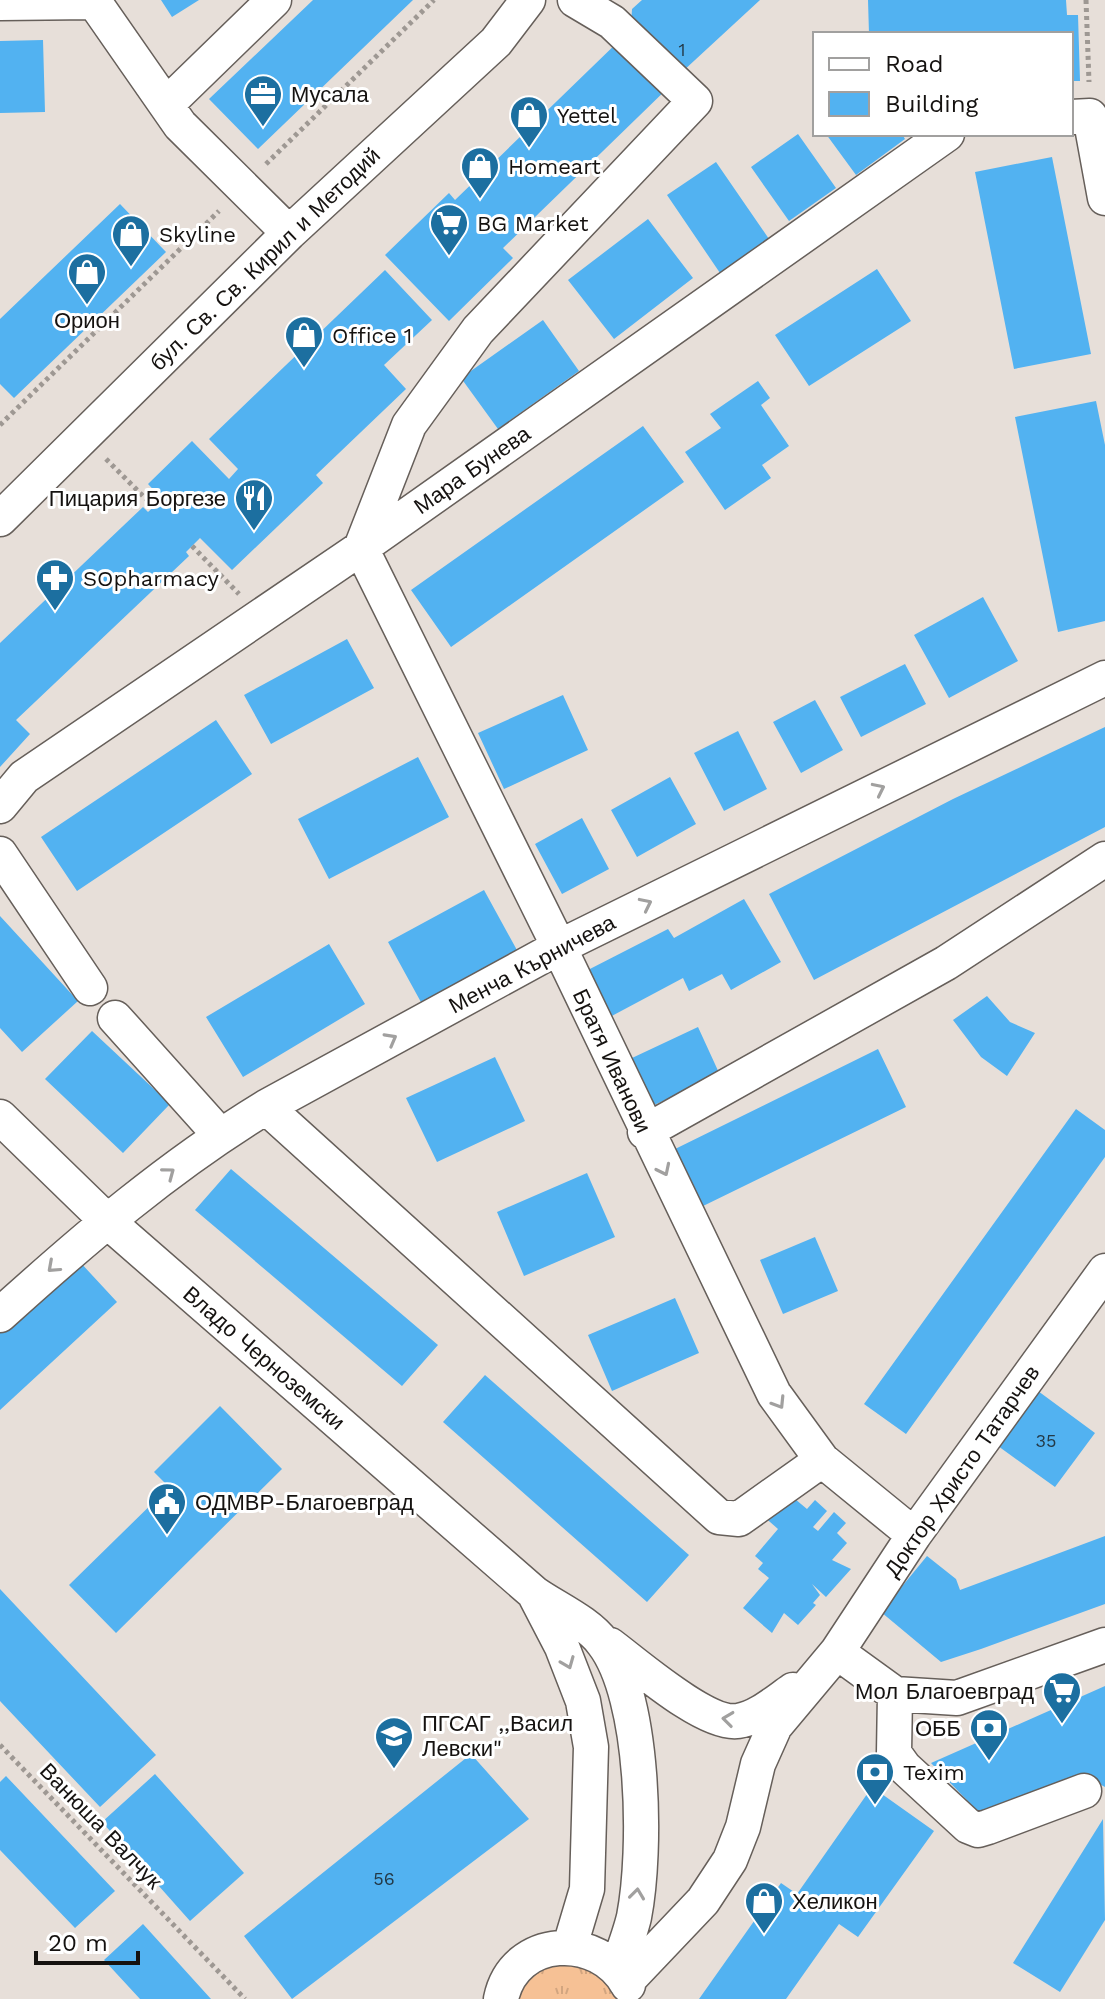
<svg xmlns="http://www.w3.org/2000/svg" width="1105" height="1999" viewBox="0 0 1105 1999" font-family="'Work Sans',sans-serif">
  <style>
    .grass { fill: url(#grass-tufts) }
    .building { fill: #52b2f1 }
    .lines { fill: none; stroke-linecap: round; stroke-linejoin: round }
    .minor-casing { stroke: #665f5a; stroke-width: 37 }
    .path { stroke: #9e9893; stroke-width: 5; stroke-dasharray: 4 4; stroke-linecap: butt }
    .minor { stroke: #fff; stroke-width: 34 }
    .oneway { stroke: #a1a09f }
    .labels { text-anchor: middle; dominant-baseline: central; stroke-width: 6; stroke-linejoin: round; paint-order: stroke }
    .number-label { font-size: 18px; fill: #243a48 }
    .poi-label { font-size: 22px; fill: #151210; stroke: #fff; text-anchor: start }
    .street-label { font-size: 22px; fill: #151210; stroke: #fff }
  </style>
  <defs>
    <pattern id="grass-tufts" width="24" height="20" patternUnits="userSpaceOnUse" patternTransform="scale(2)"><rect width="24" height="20" fill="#f6c195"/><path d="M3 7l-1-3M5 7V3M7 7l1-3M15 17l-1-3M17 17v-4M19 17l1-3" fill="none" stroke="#d2a57f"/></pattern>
  </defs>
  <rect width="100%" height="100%" fill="#e7dfd9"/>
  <path class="grass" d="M542,1964L595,1965L620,1999H513Z"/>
  <path class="building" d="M161,0H199L172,17Z
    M313,0H413L258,149L209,99Z
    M642,0H760L682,72L631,26L632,9Z
    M868,0H1066L1067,15H1078L1080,81H1071V34H869Z
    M624,36L672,84L503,248L513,258L449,321L385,255L449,193L455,200Z
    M43,40L45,112L0,113V41Z
    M798,134L836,188L789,221L751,167Z
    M826,134H902L905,139L856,175Z
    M1052,157L1091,354L1014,369L975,172Z
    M716,162L769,239L720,273L667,195Z
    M120,204L166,252L14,398L0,384V319Z
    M648,219L693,278L614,339L568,280Z
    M877,269L911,321L809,386L775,335Z
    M385,270L432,320L384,365L406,389L316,475L323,483L232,570L200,538L186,552L189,556L16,720L30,734L0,767V643L143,507L148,512L162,499L148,484L192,441L229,479L238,469L209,439Z
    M543,320L579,371L498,429L461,378Z
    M758,381L770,398L761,405L789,446L762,465L771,478L725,510L685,452L721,428L710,414Z
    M1096,401L1105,445V621L1058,632L1015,417Z
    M643,426L684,482L451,647L411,590Z
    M983,597L1018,661L949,698L914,635Z
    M347,639L374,688L271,744L244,695Z
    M905,664L926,704L861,737L840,697Z
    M563,695L588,750L504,789L478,733Z
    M815,700L843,750L801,773L773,722Z
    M216,720L252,774L77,891L41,837Z
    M1105,727V827L814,980L769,894L953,799Z
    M738,731L767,789L724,811L694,753Z
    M418,757L449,817L329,879L298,819Z
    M670,777L696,824L637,857L611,810Z
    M582,818L609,869L562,894L535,844Z
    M484,890L518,952L422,1004L388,942Z
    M744,899L781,962L731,990L722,974L689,991L683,978L608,1018L584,972L668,929L674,938Z
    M0,916L78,1001L22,1052L0,1028Z
    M329,944L365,1004L243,1077L206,1017Z
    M987,996L1010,1022L1035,1033L1007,1076L981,1057L953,1020Z
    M698,1027L720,1075L654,1105L632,1058Z
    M92,1031L170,1104L123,1153L45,1079Z
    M878,1049L906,1107L699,1208L671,1151Z
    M495,1057L525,1121L437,1162L406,1098Z
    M1076,1109L1105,1130V1157L906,1434L864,1404Z
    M231,1169L438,1345L402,1386L195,1210Z
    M587,1173L615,1237L524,1276L497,1212Z
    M815,1237L838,1291L783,1314L760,1260Z
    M79,1261L117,1302L0,1410V1333Z
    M675,1298L699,1353L612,1391L588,1335Z
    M485,1375L689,1555L647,1602L443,1422Z
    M1038,1391L1095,1433L1055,1487L998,1446Z
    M220,1406L282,1469L116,1633L69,1585L169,1487L154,1472Z
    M789,1494L807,1509L815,1500L827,1511L813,1527L818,1531L834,1512L846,1523L837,1533L847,1543L832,1560L851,1569L826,1597L812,1584L820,1595L813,1603L816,1605L798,1625L784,1613L772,1633L743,1608L769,1578L758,1569L763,1563L755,1556L778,1529L761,1514Z
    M1105,1536V1604L981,1649L941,1662L881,1612L927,1556L956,1579L960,1590Z
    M0,1589L156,1755L100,1807L0,1701Z
    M1105,1686V1787L1090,1779L987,1821L931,1763Z
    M471,1754L529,1819L292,1999L244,1936Z
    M155,1774L244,1873L190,1921L102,1822Z
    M6,1776L115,1891L75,1928L0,1850V1782Z
    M872,1787L934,1831L858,1937L839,1924L786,1999H699L781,1883L797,1894Z
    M1103,1819L1105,1920L1060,1992L1013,1963Z
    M143,1924L211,1999H140L104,1960Z"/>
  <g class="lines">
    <g class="minor-casing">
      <path id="minor" d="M93,0L180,125L289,233
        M575,0L612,22L695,101L478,330L409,425L361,548L559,947L774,1394L822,1460L914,1535
        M0,3L93,2
        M166,105L274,0
        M1071,117L1090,116L1105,198
        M0,519L289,233L496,42L528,0
        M0,806L24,777L361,548L947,134
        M0,854L90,988
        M115,1018L220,1135
        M266,1107L719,1517L739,1519L822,1460
        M0,1117L106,1220L534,1593C555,1608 588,1622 603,1643C645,1697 647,1850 634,1917C630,1934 623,1952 617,1969
        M645,1132L946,963L1105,859
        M0,1315C84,1239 169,1166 266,1107L559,947L1105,678
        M536,1597L562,1647L583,1701L591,1747L587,1889L570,1946
        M610,1645C637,1665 706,1726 738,1721C758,1718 777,1701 793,1690
        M837,1652L895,1694L957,1698L1105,1645
        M895,1694L894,1753L904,1767L968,1826L978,1830L988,1827L1084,1791
        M626,1982L703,1901L730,1860L743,1827L758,1764L775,1726L837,1652L914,1535L1105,1271
        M501,1999C514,1935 599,1932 628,1985"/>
    </g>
    <path class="path" d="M1086,0L1089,82
      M266,164L434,0
      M0,425L219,211
      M106,459L154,507
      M192,546L239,594
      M0,1745L245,1999"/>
    <use href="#minor" class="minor"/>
  </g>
  <defs><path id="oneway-chevron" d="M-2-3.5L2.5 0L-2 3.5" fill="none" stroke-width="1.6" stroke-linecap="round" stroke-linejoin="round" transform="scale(2)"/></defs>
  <g class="oneway">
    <use href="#oneway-chevron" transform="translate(879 789) rotate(-26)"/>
    <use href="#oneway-chevron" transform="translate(646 904) rotate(-26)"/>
    <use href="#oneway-chevron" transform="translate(391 1039) rotate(-29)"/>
    <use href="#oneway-chevron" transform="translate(664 1170) rotate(64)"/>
    <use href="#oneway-chevron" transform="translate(169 1173) rotate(-37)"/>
    <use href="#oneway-chevron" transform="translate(53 1267) rotate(138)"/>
    <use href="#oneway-chevron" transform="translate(779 1403) rotate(58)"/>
    <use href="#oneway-chevron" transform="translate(568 1663) rotate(68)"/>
    <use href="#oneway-chevron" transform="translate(728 1719) rotate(-173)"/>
    <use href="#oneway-chevron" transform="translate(637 1894) rotate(-83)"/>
  </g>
  <defs>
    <g id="office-pin" transform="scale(2)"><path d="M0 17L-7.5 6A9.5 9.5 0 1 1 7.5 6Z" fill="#1c6fa0" stroke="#fff"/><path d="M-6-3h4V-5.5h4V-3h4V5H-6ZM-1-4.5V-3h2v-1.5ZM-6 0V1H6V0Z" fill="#fff"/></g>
    <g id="shop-pin" transform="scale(2)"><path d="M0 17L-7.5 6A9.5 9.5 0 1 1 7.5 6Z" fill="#1c6fa0" stroke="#fff"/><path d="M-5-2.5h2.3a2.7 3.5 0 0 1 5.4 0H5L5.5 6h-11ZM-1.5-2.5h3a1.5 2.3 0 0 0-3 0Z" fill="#fff"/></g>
    <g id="supermarket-pin" transform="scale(2)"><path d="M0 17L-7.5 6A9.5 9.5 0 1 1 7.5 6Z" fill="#1c6fa0" stroke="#fff"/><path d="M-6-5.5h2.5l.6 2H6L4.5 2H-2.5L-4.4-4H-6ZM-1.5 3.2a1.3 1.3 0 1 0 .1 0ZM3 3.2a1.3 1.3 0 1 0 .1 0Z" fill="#fff"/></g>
    <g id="restaurant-pin" transform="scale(2)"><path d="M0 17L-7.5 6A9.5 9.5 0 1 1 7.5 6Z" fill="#1c6fa0" stroke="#fff"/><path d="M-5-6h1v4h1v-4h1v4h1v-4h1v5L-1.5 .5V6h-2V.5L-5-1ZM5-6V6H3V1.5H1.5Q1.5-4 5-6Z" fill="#fff"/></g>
    <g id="pharmacy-pin" transform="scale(2)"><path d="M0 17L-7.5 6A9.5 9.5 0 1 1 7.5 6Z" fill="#1c6fa0" stroke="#fff"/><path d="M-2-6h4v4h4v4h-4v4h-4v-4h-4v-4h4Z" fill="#fff"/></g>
    <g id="civic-pin" transform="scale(2)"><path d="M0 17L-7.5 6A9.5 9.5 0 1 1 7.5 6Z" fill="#1c6fa0" stroke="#fff"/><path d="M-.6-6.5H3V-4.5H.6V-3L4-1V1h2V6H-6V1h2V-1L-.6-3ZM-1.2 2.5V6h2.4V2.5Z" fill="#fff"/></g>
    <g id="bank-pin" transform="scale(2)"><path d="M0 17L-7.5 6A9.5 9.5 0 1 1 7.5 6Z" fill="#1c6fa0" stroke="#fff"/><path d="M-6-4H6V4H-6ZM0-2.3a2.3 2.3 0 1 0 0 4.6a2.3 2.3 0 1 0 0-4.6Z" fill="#fff"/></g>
    <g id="school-pin" transform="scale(2)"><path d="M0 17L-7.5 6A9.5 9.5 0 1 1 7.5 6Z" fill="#1c6fa0" stroke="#fff"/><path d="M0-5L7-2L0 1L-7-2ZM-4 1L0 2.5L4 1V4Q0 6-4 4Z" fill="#fff"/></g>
  </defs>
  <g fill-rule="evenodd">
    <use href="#office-pin" x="263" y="94"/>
    <use href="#shop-pin" x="529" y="115"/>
    <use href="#shop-pin" x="480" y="166"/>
    <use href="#supermarket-pin" x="449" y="223"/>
    <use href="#shop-pin" x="131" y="234"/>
    <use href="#shop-pin" x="87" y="272"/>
    <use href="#shop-pin" x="304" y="335"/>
    <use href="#restaurant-pin" x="254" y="498"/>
    <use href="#pharmacy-pin" x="55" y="578"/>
    <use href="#civic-pin" x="167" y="1502"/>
    <use href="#supermarket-pin" x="1062" y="1691"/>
    <use href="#bank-pin" x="989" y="1728"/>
    <use href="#school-pin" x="394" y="1736"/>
    <use href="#bank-pin" x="875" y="1772"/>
    <use href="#shop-pin" x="764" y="1901"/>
  </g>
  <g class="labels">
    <g class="number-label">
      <text x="682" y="49">1</text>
      <text x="1046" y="1440">35</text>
      <text x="384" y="1878">56</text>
    </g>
    <g class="poi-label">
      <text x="291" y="94">Мусала</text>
      <text x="557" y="115">Yettel</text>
      <text x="508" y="166">Homeart</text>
      <text x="477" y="223">BG Market</text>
      <text x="159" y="234">Skyline</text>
      <text x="87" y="320" text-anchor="middle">Орион</text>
      <text x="332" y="335">Office 1</text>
      <text x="226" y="498" text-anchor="end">Пицария Боргезе</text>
      <text x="83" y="578">SOpharmacy</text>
      <text x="195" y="1502">ОДМВР-Благоевград</text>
      <text x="1034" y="1691" text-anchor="end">Мол Благоевград</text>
      <text x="422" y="1723">ПГСАГ ,,Васил<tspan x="422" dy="25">Левски"</tspan></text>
      <text x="961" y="1728" text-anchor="end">ОББ</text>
      <text x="903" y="1772">Texim</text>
      <text x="792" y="1901">Хеликон</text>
    </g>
    <g class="street-label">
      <text transform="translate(265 259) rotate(-44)">бул. Св. Св. Кирил и Методий</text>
      <text transform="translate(472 470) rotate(-35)">Мара Бунева</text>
      <text transform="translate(532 964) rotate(-28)">Менча Кърничева</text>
      <text transform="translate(612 1061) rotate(65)">Братя Иванови</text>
      <text transform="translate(264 1358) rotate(41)">Владо Черноземски</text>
      <text transform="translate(962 1471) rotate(-55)">Доктор Христо Татарчев</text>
      <text transform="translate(101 1826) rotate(46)">Ванюша Валчук</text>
    </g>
  </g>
  <rect x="813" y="32" width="260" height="104" fill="#ffffff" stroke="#a1a09f" stroke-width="2"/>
  <rect x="829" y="58" width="40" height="12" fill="#ffffff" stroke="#a1a09f" stroke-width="2"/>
  <text x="885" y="72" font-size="24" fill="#151210">Road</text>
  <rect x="829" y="92" width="40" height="24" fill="#52b2f1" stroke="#a1a09f" stroke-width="2"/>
  <text x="885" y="112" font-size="24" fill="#151210">Building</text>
  <path d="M36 1951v12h102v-12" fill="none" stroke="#151210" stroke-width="4"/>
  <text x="48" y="1951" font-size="24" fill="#151210" stroke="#ffffff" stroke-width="6" paint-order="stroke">20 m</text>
</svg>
